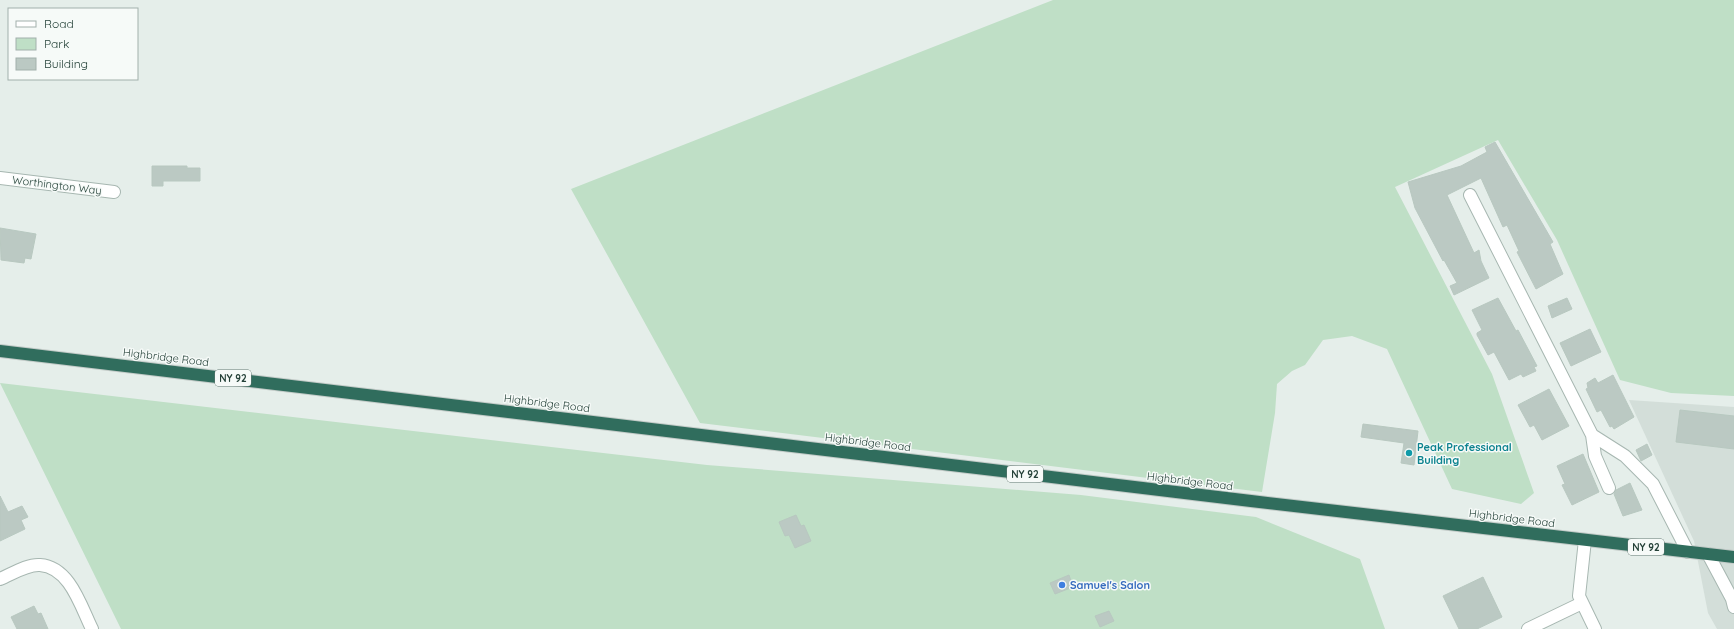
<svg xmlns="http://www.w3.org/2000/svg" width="1734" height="629" viewBox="0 0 1734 629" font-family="Quicksand,sans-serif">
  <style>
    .built { fill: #d3ded9 }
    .green { fill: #bfdfc6 }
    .building { fill: #bbc9c3; stroke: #b8c8c0 }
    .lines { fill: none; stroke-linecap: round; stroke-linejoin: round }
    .minor-casing { stroke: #a7b7b1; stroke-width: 14 }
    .highway-casing { stroke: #c2cac7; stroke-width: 14 }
    .minor { stroke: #fff; stroke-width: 12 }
    .highway { stroke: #306d5d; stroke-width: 12 }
    .culture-dot { fill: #0f9aa8; stroke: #f6faf8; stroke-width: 1.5 }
    .shop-dot { fill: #3f7fe0; stroke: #f6faf8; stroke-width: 1.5 }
    .labels { text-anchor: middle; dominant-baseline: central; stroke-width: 3; stroke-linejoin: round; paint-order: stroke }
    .shield { fill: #f6faf8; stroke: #637872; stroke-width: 1 }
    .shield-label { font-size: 10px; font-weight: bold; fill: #244138 }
    .street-label { font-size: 11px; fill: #244138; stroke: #f6faf8 }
    .culture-label { font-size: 11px; font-weight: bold; fill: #0d838f; stroke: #f6faf8; text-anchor: start }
    .shop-label { font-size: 11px; font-weight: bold; fill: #366cbe; stroke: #f6faf8; text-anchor: start }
  </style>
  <rect width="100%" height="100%" fill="#e5eeea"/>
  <path class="built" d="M1629,400L1734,407V629H1717L1708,613L1694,541Z"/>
  <path class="green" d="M1053,0H1734V396L1671,393L1620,380L1557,240L1498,140L1395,187L1492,374L1534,493L1521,504L1452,489L1387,349L1352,336L1323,340L1305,365L1292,371L1277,384L1275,413L1262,492L700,423L571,189Z
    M0,383L707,465L1081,495L1256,517L1360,559L1385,629H121Z"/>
  <path class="building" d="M1495,142L1553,242L1550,244L1563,274L1536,289L1517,252L1519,251L1507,225L1503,227L1481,178L1447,195L1474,253L1479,250L1481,261L1489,278L1454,295L1450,286L1457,283L1444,260L1443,261L1415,208L1408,182L1461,166L1487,152L1485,147Z
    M152,166H187V168H200V181H163V186H152Z
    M0,228L36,234L31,259L25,258L24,263L1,260Z
    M1498,298L1516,331L1518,330L1537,366L1534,367L1536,371L1523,377L1521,374L1509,380L1494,352L1488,355L1477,335V333L1482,330L1472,310Z
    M1567,298L1572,309L1552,318L1548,306Z
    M1590,329L1601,352L1571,366L1560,343Z
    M1613,375L1634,417L1614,429L1612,426L1610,427L1601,410L1597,412L1586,389L1588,388L1587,383L1595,378L1598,383Z
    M1549,389L1569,426L1542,440L1534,425L1530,427L1518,405Z
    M1680,410L1734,416V449L1676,442Z
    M1363,424L1418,431L1414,465L1401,463L1404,443L1361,437Z
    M1647,444L1652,455L1641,461L1636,450Z
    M1583,454L1599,492L1572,505L1562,485L1565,484L1557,466Z
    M1630,483L1642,510L1623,516L1614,494L1616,490Z
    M0,496L8,512L22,506L28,517L21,520L25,529L0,541Z
    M796,515L801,526L804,525L811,541L795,548L789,535L785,536L779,522Z
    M1069,575L1073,587L1055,594L1050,583Z
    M1483,577L1502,617L1477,629H1459L1443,596Z
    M34,606L38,614L41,613L48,629H17L11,617Z
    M1109,611L1114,621L1100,627L1095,616Z"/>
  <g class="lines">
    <g class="minor-casing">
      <path id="minor" d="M0,178L114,192
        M1470,195L1592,435L1625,456L1653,484L1688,552
        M1592,435L1595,456L1609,488
        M1585,540L1579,596L1595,629
        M1708,554L1732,599L1734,607
        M0,579C12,574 27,564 40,565C70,567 81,607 92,629
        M1528,629L1582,603"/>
    </g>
    <g class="highway-casing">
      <path id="highway" d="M0,351L1251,501L1734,557"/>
    </g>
    <use href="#minor" class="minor"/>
    <use href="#highway" class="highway"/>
  </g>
  <circle class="culture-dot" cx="1409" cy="453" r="4"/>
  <circle class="shop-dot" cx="1062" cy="585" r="4"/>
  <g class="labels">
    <g class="shield">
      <rect x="215" y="370" width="36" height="16" rx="3"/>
      <rect x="1007" y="466" width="36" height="16" rx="3"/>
      <rect x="1628" y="539" width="36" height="16" rx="3"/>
    </g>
    <g class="shield-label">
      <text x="233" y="378">NY 92</text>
      <text x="1025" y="474">NY 92</text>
      <text x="1646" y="547">NY 92</text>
    </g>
    <g class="street-label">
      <text transform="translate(57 185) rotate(7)">Worthington Way</text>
      <text transform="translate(166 357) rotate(7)">Highbridge Road</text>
      <text transform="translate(547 403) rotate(7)">Highbridge Road</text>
      <text transform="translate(868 442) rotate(7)">Highbridge Road</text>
      <text transform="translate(1190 481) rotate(7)">Highbridge Road</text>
      <text transform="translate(1512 518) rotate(7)">Highbridge Road</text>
    </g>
    <g class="culture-label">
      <text x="1417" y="447">Peak Professional<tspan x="1417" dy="13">Building</tspan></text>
    </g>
    <g class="shop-label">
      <text x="1070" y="585">Samuel's Salon</text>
    </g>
  </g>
  <rect x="8" y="8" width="130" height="72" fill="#f6faf8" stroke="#a2b0ab"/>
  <rect x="16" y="21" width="20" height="6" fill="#ffffff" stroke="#a2b0ab"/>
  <text x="44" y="28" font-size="12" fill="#244138">Road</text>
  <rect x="16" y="38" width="20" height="12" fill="#bfdfc6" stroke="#a2b0ab"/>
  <text x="44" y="48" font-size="12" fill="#244138">Park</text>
  <rect x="16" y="58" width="20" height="12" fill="#bbc9c3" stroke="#a2b0ab"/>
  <text x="44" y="68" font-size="12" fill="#244138">Building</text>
</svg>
